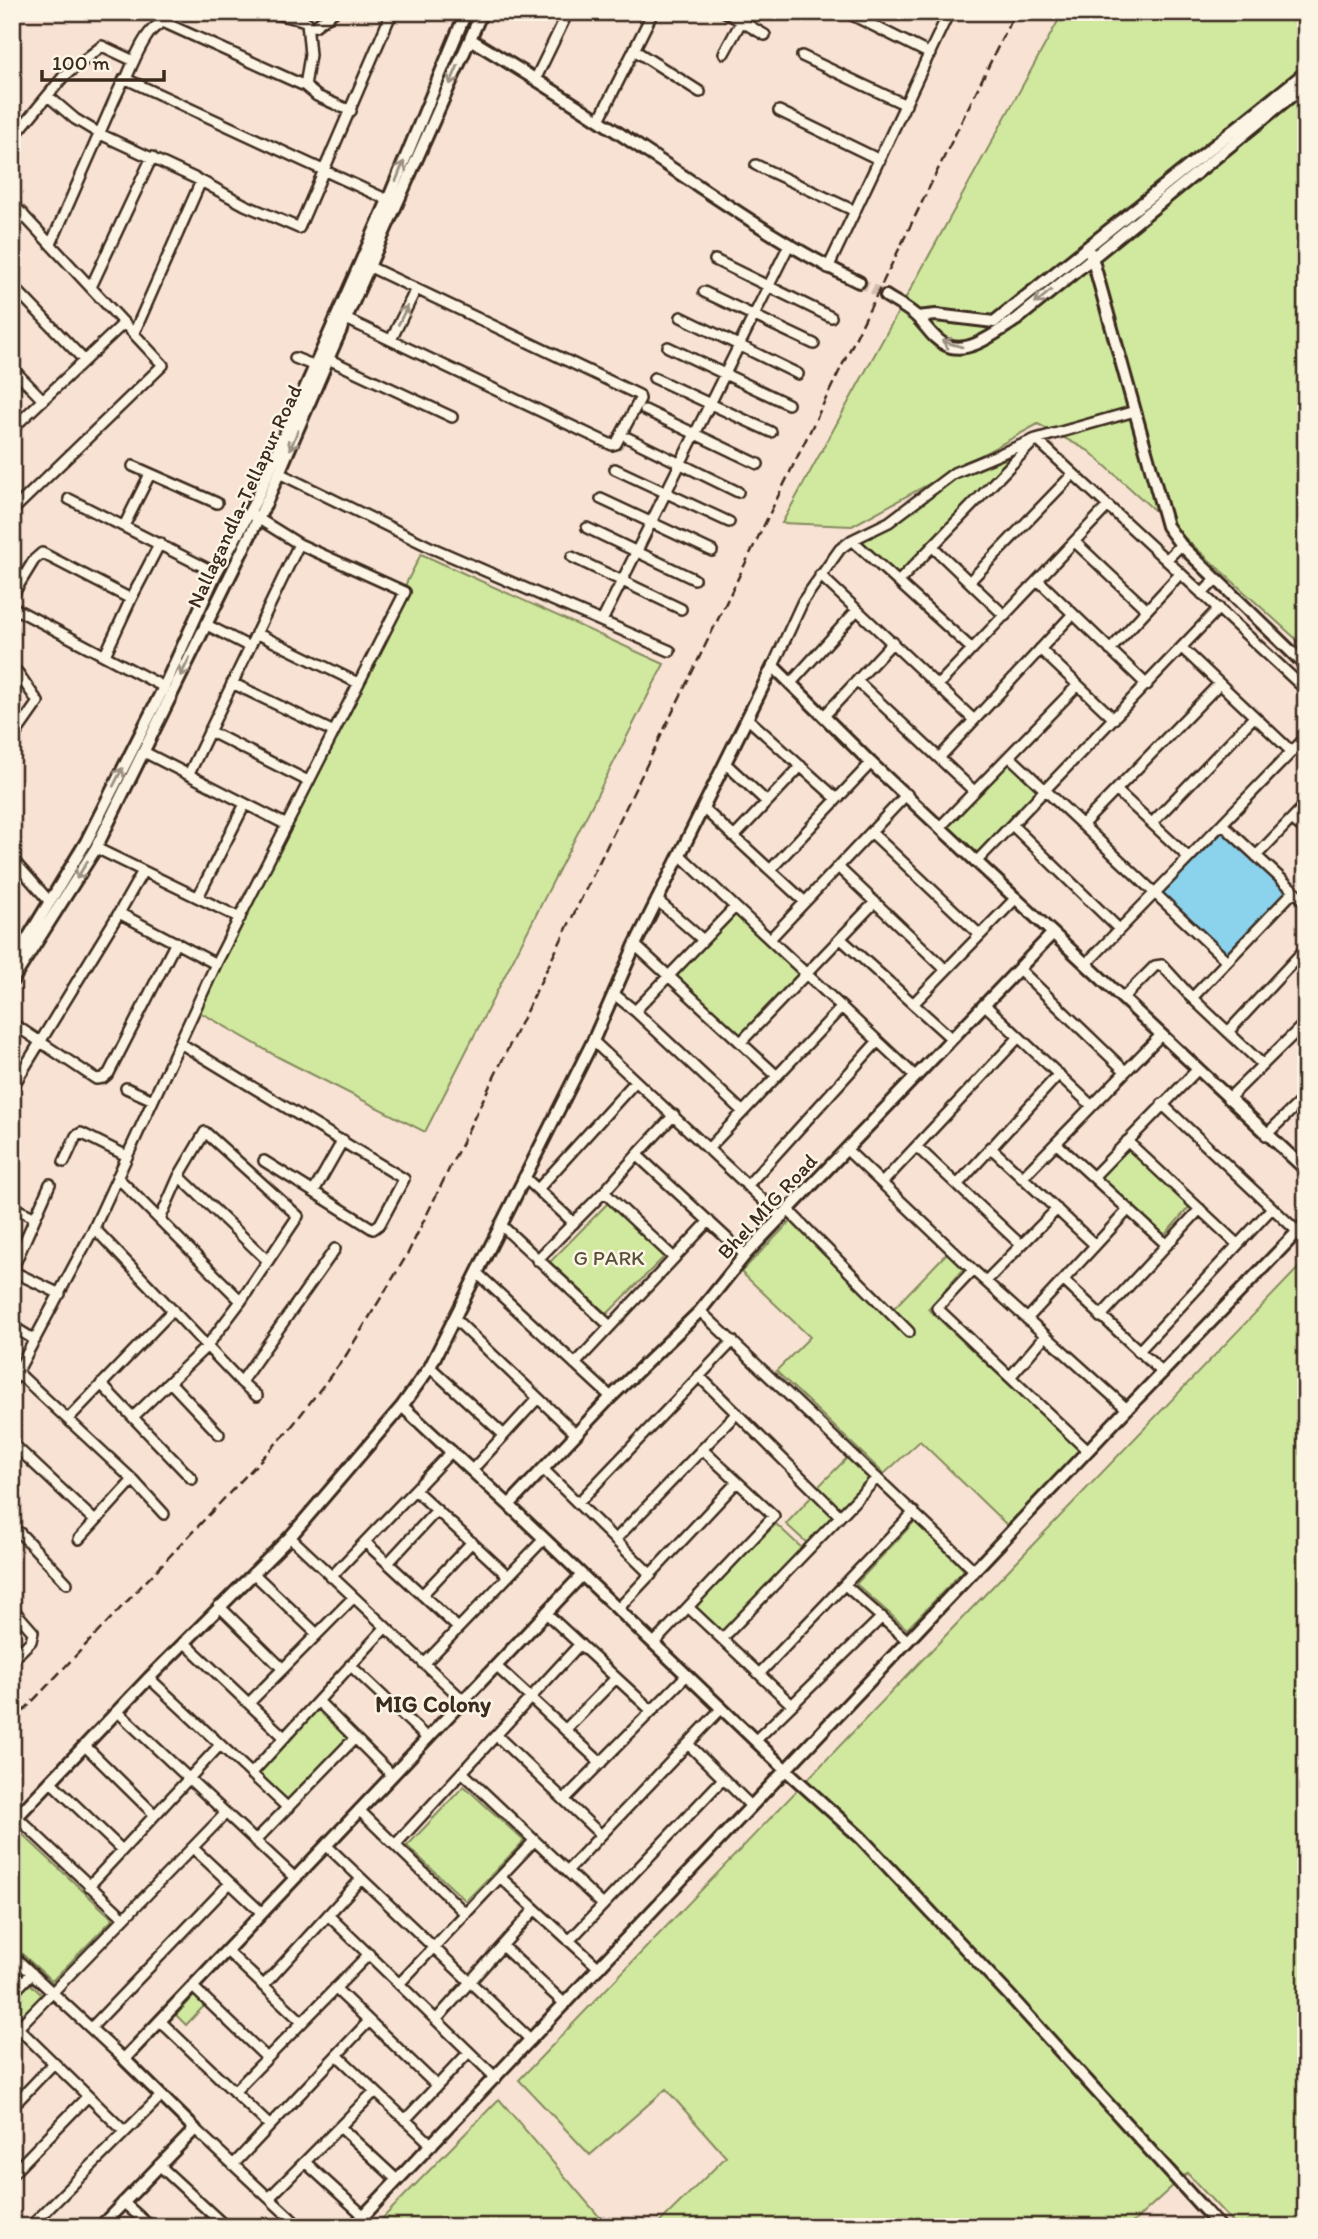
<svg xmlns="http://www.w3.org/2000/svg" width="1318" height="2239" viewBox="0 0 1318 2239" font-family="Itim,sans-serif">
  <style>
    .green { fill: #d0e99f; stroke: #868a5e; stroke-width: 2 }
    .water { fill: #8bd2ed; stroke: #6b8f9a; stroke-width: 2 }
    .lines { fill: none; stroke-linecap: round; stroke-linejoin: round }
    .tertiary-tunnel { stroke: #d2bdaf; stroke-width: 10; stroke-dasharray: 10 5; stroke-linecap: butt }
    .minor-casing { stroke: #3b2a1e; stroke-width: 14 }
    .tertiary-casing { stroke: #3b2a1e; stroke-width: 16 }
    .minor { stroke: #fcf5e5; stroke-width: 9 }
    .tertiary { stroke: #fcf5e5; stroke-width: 10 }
    .rail { stroke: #3b2a1e; stroke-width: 2.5; stroke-dasharray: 10 5; stroke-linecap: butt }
    .oneway { stroke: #9c9082 }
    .labels { text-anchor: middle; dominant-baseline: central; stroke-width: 5; stroke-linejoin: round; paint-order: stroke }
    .street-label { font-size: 21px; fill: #3b2a1e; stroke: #fcf5e5 }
    .park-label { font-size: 21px; fill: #595038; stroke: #fcf5e5 }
    .neighbourhood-label { font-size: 23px; font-weight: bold; fill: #3b2a1e; stroke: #fcf5e5 }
  </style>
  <rect width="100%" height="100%" fill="#f8e2d3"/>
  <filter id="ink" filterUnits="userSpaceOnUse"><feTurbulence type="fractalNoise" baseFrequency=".0143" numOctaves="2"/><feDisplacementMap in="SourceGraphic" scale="14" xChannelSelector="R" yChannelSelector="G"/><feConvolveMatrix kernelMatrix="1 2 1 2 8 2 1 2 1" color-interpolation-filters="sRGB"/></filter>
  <g filter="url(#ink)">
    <path class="green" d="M1063,12H1306V648L1089,451L1038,424L852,526L782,523Z
      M1020,453L897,576L860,543L913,511L953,480Z
      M421,554L664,664L425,1132L278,1057L191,1007Z
      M1010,761L1038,790L975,856L946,827Z
      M736,914L799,973L739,1037L676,977Z
      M1128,1147L1190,1206L1163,1237L1099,1178Z
      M609,1202L666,1255L607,1314L550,1262Z
      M793,1219L892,1310L947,1253L964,1269L928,1309L1079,1450L1008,1526L920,1441L884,1474L776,1371L810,1337L741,1272Z
      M1306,1260V2216L1295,2227H1237L1187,2173L1128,2227H655L726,2157L666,2089L590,2155L519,2080Z
      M850,1455L873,1477L839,1511L817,1488Z
      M814,1494L836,1514L808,1544L786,1524Z
      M915,1521L964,1570L907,1629L856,1584Z
      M776,1524L803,1549L723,1632L695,1606Z
      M318,1707L348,1738L287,1801L258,1773Z
      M464,1786L524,1841L466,1901L407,1846Z
      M20,1832L113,1919L52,1981L12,1945V1841Z
      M12,1967L42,1995L12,2027Z
      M194,1996L204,2006L186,2025L176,2015Z
      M499,2099L608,2227H374Z"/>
    <path class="water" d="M1223,832L1287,892L1228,954L1162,893Z"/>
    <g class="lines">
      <path class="tertiary-tunnel" d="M859,282L886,296"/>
      <g class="minor-casing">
        <path id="minor" d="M272,12C283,18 295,16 307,22L310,55L305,86L317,96L351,111
          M725,12L765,35
          M846,12L930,54
          M165,23L305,86
          M308,27L315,26L334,12
          M634,50L700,92
          M724,53L741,22
          M802,56L906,105
          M536,78L568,12
          M126,79C133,63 140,44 151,31C159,22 164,24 173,12
          M48,96L75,119L100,134L201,181L245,205L299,228L392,12
          M779,111L880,160
          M599,120L653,12
          M12,139L63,77L102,46L134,61
          M756,165L855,211
          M12,203L163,365L12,511
          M12,225L23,214
          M51,244L115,98L124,79H126L388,200
          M715,260L831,317
          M828,268L949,12
          M12,285L84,360
          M91,287L152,157
          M704,292L814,344
          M681,317L798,374
          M346,319L612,445L616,444L640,399L639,395L370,267
          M134,333L201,181
          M391,340L416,289
          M668,347L788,404
          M295,358L315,366
          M328,359L452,417
          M12,368L43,400
          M654,378L771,432
          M645,410L758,464
          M12,429L124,323
          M628,438L738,492
          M133,466L217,503
          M615,469L729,522
          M281,474L430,547L670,651
          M69,499L216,573
          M601,499L712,551
          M124,526L150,474
          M587,528L694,579
          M852,540L972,649
          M1076,543L1146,609
          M933,547L1005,616
          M572,557L681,609
          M1166,560L1181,545
          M820,575L974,720
          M899,581L1036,439L1135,411
          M970,581L1073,474
          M1039,581L1147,685
          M1202,594L1216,579
          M12,596L34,560L42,553L131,599L105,655
          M131,599L160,543
          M12,607L164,687
          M602,621L789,245
          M205,624L250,647
          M256,633L358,683
          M1182,648L1292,752
          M1040,649L1114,719
          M1110,650L1180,574
          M773,666L803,601L840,549L852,540L889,522L954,473L1036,439L1306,690
          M857,681L974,791
          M232,683L334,732
          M790,684L857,610
          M938,685L1108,506
          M824,716L893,642
          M748,719L837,799
          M209,731L308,781
          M12,739L38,702L18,673
          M144,752L287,825
          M1009,756L1227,961
          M939,758L1072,615
          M726,764L767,802
          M189,774L299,544
          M1116,790L1189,858
          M704,809L805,902
          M1292,819L1306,831
          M1152,823L1254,717
          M1222,824L1306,902
          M1012,825L1119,929
          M1082,825L1219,684
          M940,827L1078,685
          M871,832L980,935
          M734,837L801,766
          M96,848L240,918
          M680,855L915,1076
          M1256,856L1306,804
          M12,859L50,902
          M976,862L1219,608
          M838,867L946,970
          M770,870L871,763
          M198,897L245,804
          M657,900L703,940
          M119,913L143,871
          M770,939L907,794
          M841,939L952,1039
          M635,945L777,1076
          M1086,964L1306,737
          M1019,969L1125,1071
          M614,994L635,1011L743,1112
          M1123,998L1155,966L1162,965L1192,998L1263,1065
          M1192,998L1294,891
          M913,1004L1016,898
          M985,1005L1092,1106
          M635,1011L735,907
          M12,1023L96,1079L103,1078L109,1073L176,942
          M1228,1032L1306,948
          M593,1041L781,1217
          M741,1042L875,902
          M180,1043L404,1179L380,1224L373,1229L264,1161
          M12,1088L119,913L216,964
          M126,1088L153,1100
          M1228,1099L1306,1022
          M1162,1104L1298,1232
          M1266,1135L1306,1096
          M1127,1141L1237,1244
          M1056,1143L1167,1245
          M917,1147L1021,1245
          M990,1147L1095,1245
          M708,1149L842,1007
          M846,1149L973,1270L1127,1409
          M637,1155L674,1115
          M64,1162L76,1136L81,1133L127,1156
          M179,1176L268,1261
          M117,1177L241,1301
          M524,1177L574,1223
          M1093,1177L1198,1069
          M1022,1178L1161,1035
          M882,1183L1019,1037
          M958,1184L1059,1074
          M747,1186L878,1041
          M538,1189L635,1082
          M314,1191L343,1140
          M604,1192L674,1258
          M12,1207L34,1217
          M788,1210L909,1332
          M500,1224L610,1326
          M94,1228L241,1382L257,1396
          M537,1260L604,1192L637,1155L745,1255
          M12,1270L50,1184
          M973,1270L937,1308L1087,1450
          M12,1271L60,1294
          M477,1273L611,1397
          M1063,1280L1163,1373
          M986,1281L1057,1209
          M700,1311L974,1570
          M1100,1317L1200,1209
          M455,1319L576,1434
          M1027,1319L1129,1209
          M12,1326L35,1340
          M1138,1352L1272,1208
          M575,1364L709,1221
          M430,1367L504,1435
          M18,1373L133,1480L164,1514
          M699,1376L840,1516
          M1010,1377L1045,1336
          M12,1382L94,1228L216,964L405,592L299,544L254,516
          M170,1382L219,1434
          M241,1382L335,1249
          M101,1384L192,1479
          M133,1417L207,1346L241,1301L298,1216L205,1132L179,1176L160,1219
          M68,1419L173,1310
          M12,1443L95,1521
          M543,1469L651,1575
          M472,1470L538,1398
          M415,1490L508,1576
          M578,1503L733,1341
          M12,1530L20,1533L67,1583
          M290,1537L463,1700
          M79,1539L133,1480
          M615,1540L737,1413
          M365,1542L458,1628
          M388,1563L437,1510
          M253,1573L317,1634
          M331,1577L452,1451
          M845,1585L908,1641
          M422,1595L472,1542
          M219,1606L283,1669
          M688,1607L792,1705
          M12,1608L33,1632L31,1641L12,1660
          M618,1609L737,1482
          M546,1613L652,1711
          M722,1639L877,1478
          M184,1642L284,1737
          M654,1643L774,1516L702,1449
          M424,1664L544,1539
          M350,1665L427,1738
          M496,1666L601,1763
          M759,1674L914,1512
          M149,1678L288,1808
          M318,1701L392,1775
          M249,1703L353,1598
          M118,1712L295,1878
          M565,1730L616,1678
          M496,1735L601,1835
          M756,1740L882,1617
          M688,1744L751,1806
          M85,1746L155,1815
          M462,1772L603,1905
          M251,1774L385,1628
          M50,1781L122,1850
          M564,1800L687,1675
          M359,1810L465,1913
          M17,1817L123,1917
          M255,1841L355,1738
          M326,1845L531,2040
          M395,1845L580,1644
          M193,1848L262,1913
          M567,1871L722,1708
          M500,1877L599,1968
          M89,1886L220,1745
          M328,1915L496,2078
          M569,1941L723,1779
          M502,1946L565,2004
          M227,1951L302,2022
          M12,1955L124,2059
          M399,1984L534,1841
          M263,1986L361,1879
          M193,1987L267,2058
          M335,1988L437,2086
          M12,1994L32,1973
          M436,2020L535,1909
          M160,2021L270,2126
          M18,2028L125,2132
          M91,2028L230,1883
          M12,2034L226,1813
          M337,2055L432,2145
          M234,2092L369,1954
          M12,2107L54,2063
          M405,2120L469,2052
          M340,2127L397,2180
          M195,2129L300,2227
          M306,2163L363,2215
          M159,2165L226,2227
          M233,2165L369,2021
          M12,2174L88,2096
          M269,2198L375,2091
          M123,2202L151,2227
          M12,2226L13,2227
          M30,2227L161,2096"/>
      </g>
      <g class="tertiary-casing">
        <path id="tertiary" d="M470,39C531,76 591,114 650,154C719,199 785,247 859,282
          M1088,248L1092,257L1167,526L1181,545L1306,666
          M886,296C896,303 910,309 918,318C927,327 934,340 946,345C968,356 998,331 1016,320L1306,84
          M917,317L936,315L994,322L1306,72
          M12,964L86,842L164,687L216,573L256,500L388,200L466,12
          M12,981L96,848L266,503L328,359L482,12
          M402,1406L509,1505L786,1770L861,1838L1009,1995L1220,2227
          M509,1505L611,1397L700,1311L745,1255L1053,933
          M12,1822L149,1678L290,1537L402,1406L430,1367L593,1041L635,945L773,666L871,763L1306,1170
          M100,2227L195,2129L124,2059L582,1575
          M353,2227L1127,1409L1306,1223"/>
      </g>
      <use href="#minor" class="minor"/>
      <use href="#tertiary" class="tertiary"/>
      <path class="rail" d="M12,1723L289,1430L345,1357L407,1255L1015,12"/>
    </g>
    <defs><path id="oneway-shaft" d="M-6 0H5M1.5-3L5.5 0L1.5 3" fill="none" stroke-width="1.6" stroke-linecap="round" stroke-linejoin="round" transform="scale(1.75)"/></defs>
    <g class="oneway">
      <use href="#oneway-shaft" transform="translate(454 75) rotate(113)"/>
      <use href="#oneway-shaft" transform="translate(400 171) rotate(-68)"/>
      <use href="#oneway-shaft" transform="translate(1043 297) rotate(140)"/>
      <use href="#oneway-shaft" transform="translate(403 315) rotate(-64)"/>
      <use href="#oneway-shaft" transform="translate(952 344) rotate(-164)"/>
      <use href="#oneway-shaft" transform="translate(294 440) rotate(112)"/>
      <use href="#oneway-shaft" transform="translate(185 667) rotate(116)"/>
      <use href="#oneway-shaft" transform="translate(118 777) rotate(-63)"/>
      <use href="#oneway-shaft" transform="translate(82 870) rotate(122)"/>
    </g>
  </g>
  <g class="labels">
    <g class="street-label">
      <text transform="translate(244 496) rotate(-65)">Nallagandla-Tellapur Road</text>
      <text transform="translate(767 1206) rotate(-47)">Bhel MIG Road</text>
    </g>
    <g class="park-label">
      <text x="609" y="1257">G PARK</text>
    </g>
    <g class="neighbourhood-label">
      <text x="433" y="1704">MIG Colony</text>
    </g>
  </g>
  <rect width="1318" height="2239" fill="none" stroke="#fcf5e5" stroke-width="42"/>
  <rect x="21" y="21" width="1276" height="2197" fill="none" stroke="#3b2a1e" stroke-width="2.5" filter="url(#ink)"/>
  <path d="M42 70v10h122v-10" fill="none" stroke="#3b2a1e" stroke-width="3.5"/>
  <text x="52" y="70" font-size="21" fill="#3b2a1e" stroke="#fcf5e5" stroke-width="5" paint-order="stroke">100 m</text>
</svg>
